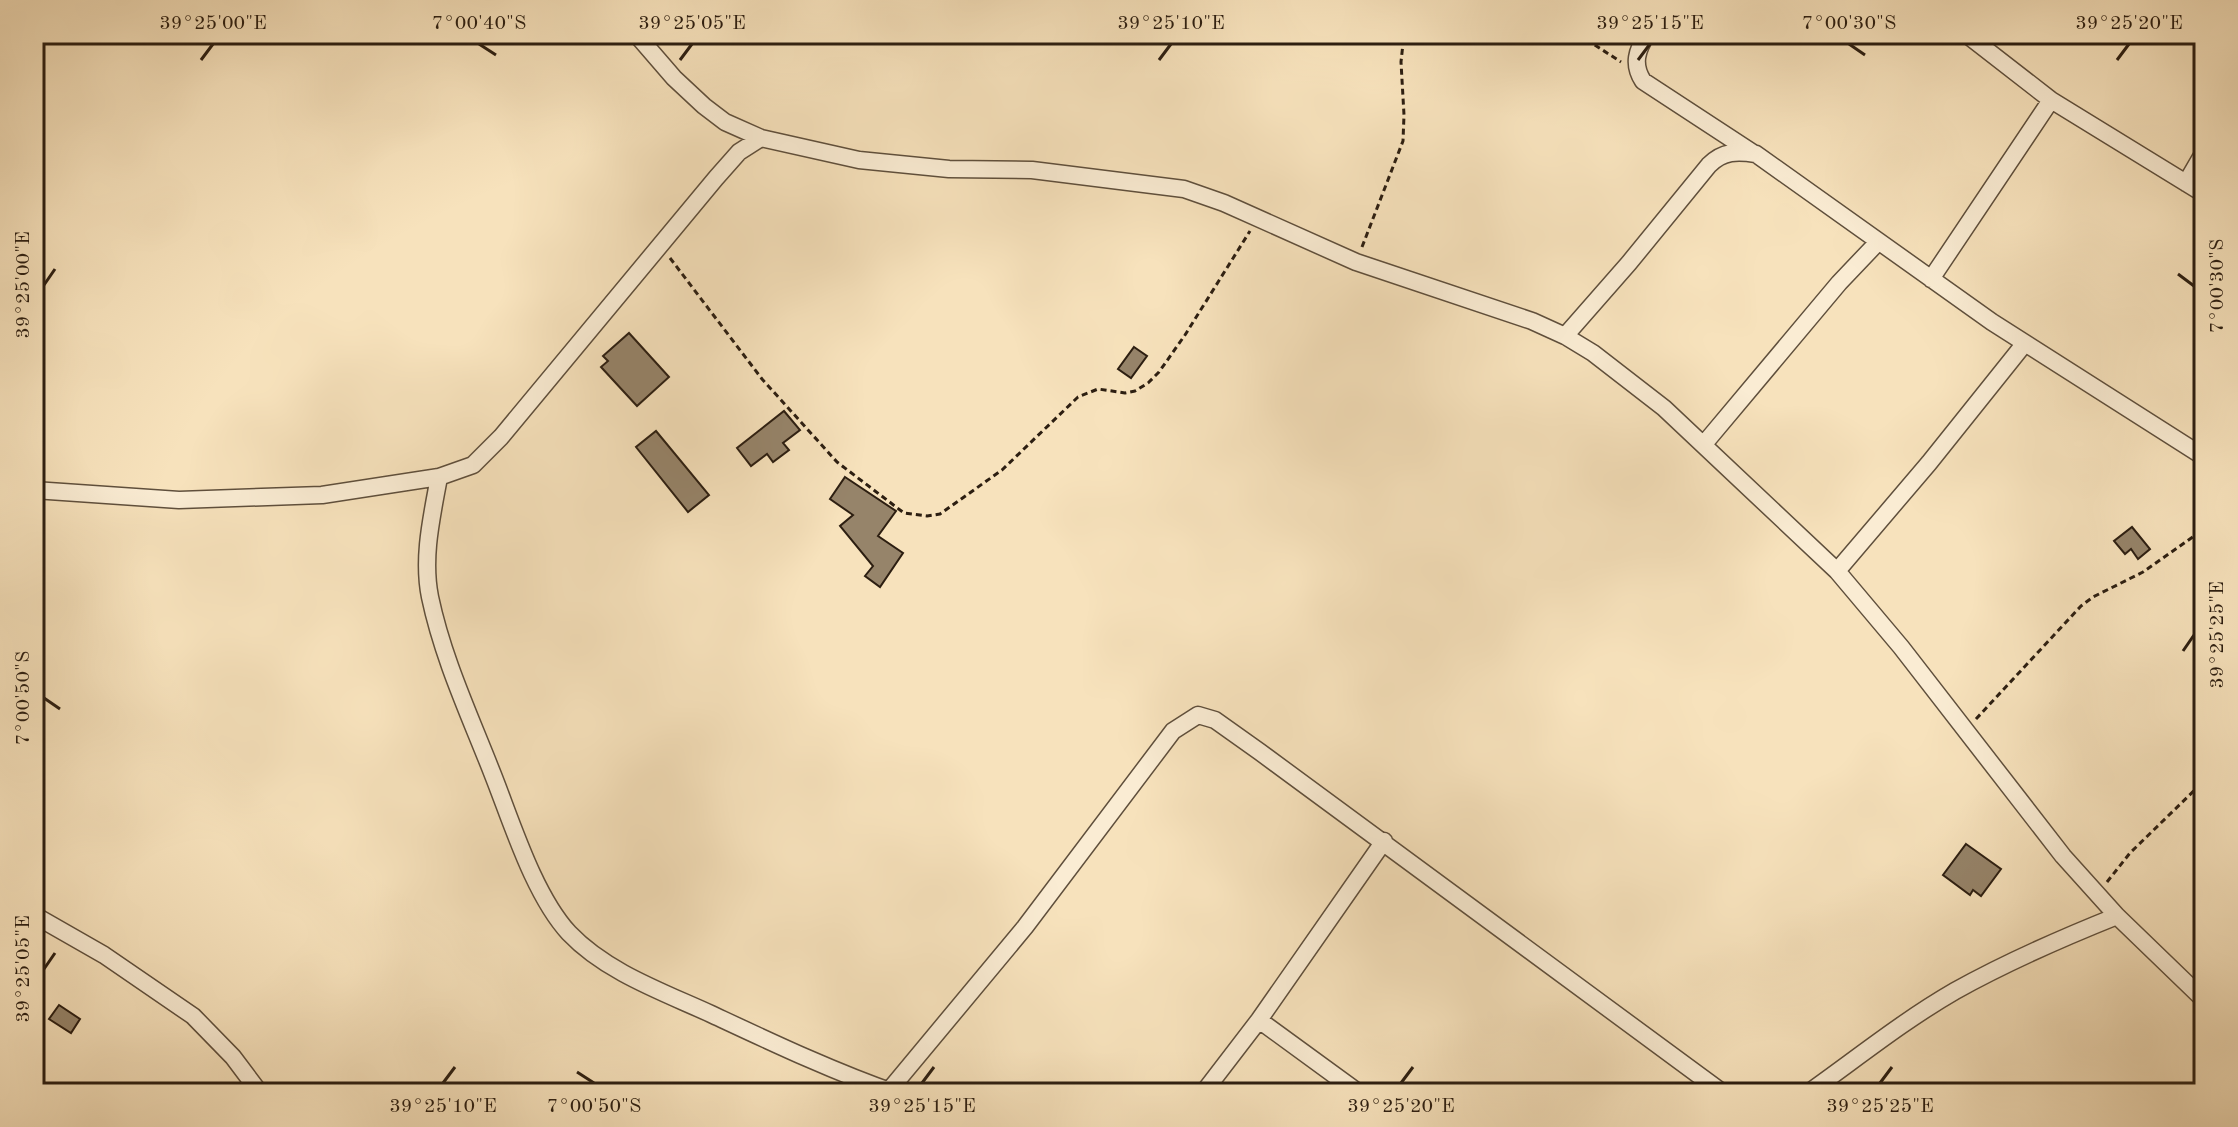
<svg xmlns="http://www.w3.org/2000/svg" width="2238" height="1127" viewBox="0 0 2238 1127" font-family="'Old Standard TT',serif">
  <style>
    .building { fill: #96846a; stroke: #2c1e11; stroke-width: 2 }
    .lines { fill: none; stroke-linecap: round; stroke-linejoin: round }
    .street-casing { stroke: #5f4f3c; stroke-width: 19 }
    .path { stroke: #2c1e11; stroke-width: 3; stroke-dasharray: 6 4; stroke-linecap: butt }
    .street { stroke: #faecd3; stroke-width: 16 }
    .ticks { fill: none; stroke: #2c1e11; stroke-width: 3 }
    .neatline { fill: none; stroke: #2c1e11; stroke-width: 3 }
    .ticks-label { font-size: 20px; text-anchor: middle; fill: #2c1e11 }
  </style>
  <rect width="100%" height="100%" fill="#f7e2bc"/>
  <filter id="stains"><feTurbulence type="fractalNoise" baseFrequency=".0025" numOctaves="4"/><feColorMatrix values="0 0 0 0 .2 0 0 0 0 .09 0 0 0 0 .02 0 0 0 .5 -.17"/></filter>
  <radialGradient id="worn" r=".72"><stop offset=".6" stop-color="#630" stop-opacity="0"/><stop offset="1" stop-color="#630" stop-opacity=".3"/></radialGradient>
  <path class="building" d="M629,333L669,377L637,406L601,367L608,361L603,356Z
    M1134,347L1147,356L1131,378L1118,369Z
    M784,411L800,430L783,443L789,450L773,462L767,454L751,466L737,448Z
    M656,431L709,495L688,512L636,447Z
    M845,477L896,511L878,536L903,553L880,587L865,576L873,566L840,526L853,515L830,499Z
    M2132,527L2150,549L2138,559L2131,549L2125,554L2114,541Z
    M1966,844L2001,869L1981,896L1973,890L1970,895L1943,875Z
    M59,1005L80,1019L71,1033L49,1019Z"/>
  <g class="lines">
    <g class="street-casing">
      <path id="street" d="M636,34L674,78L704,106L725,122L761,138L859,160L949,169L1032,170L1184,189L1224,203L1356,262L1532,321L1565,336L1593,353L1664,408L1837,571L1901,647L2063,856L2117,916L2204,1000
        M1647,34C1637,50 1632,64 1643,81L1753,153
        M1966,34L2051,100L2204,194
        M2186,183L2204,152
        M1931,279L2051,100
        M1565,336L1629,263L1709,165C1723,151 1737,151 1756,154L1992,322L2204,457
        M1704,444L1839,283L1878,242
        M439,477C432,516 422,557 430,597C443,659 470,716 493,775C512,823 534,895 569,933C606,972 663,992 711,1014C771,1042 832,1071 895,1093
        M34,490L179,500L322,495L439,477L473,465L501,437L716,178L739,152L761,138
        M1837,571L1929,463L2025,343
        M34,915L104,955L193,1016L233,1057L260,1093
        M1259,1020L1359,1093
        M887,1093L1025,927L1173,731L1198,715L1215,720L1260,752L1723,1093
        M1203,1093L1259,1020L1384,841
        M1808,1093C1856,1059 1903,1021 1955,991C2007,962 2062,938 2117,916
        M2199,1093L2204,1087"/>
    </g>
    <path class="path" d="M1578,34L1621,62
      M1362,247L1403,141L1404,115L1401,62L1404,34
      M670,258L762,379L837,462L904,513L927,516L940,514L1002,470L1078,397L1098,389L1125,393L1135,391L1148,383L1159,372L1185,335L1250,231
      M1976,719L2081,606L2093,597L2143,572L2204,529
      M2107,882L2130,853L2204,781"/>
    <use href="#street" class="street"/>
  </g>
  <path class="ticks" d="M479,44L496,55M1849,44L1865,55M201,60L213,44M680,60L692,44M1159,60L1171,44M1638,60L1650,44M2117,60L2129,44M2178,274L2194,286M44,285L55,269M2183,651L2194,635M44,698L60,709M44,969L55,953M577,1072L594,1083M443,1083L455,1067M922,1083L934,1067M1401,1083L1413,1067M1880,1083L1892,1067"/>
  <rect width="2238" height="1127" fill="none" stroke="#f7e2bc" stroke-width="88"/>
  <rect x="44" y="44" width="2150" height="1039" class="neatline"/>
  <g class="ticks-label">
    <text x="213" y="29">39°25'00"E</text>
    <text x="479" y="29">7°00'40"S</text>
    <text x="692" y="29">39°25'05"E</text>
    <text x="1171" y="29">39°25'10"E</text>
    <text x="1650" y="29">39°25'15"E</text>
    <text x="1849" y="29">7°00'30"S</text>
    <text x="2129" y="29">39°25'20"E</text>
    <text transform="translate(22 285) rotate(-90)" y="7">39°25'00"E</text>
    <text transform="translate(2216 286) rotate(-90)" y="7">7°00'30"S</text>
    <text transform="translate(2216 635) rotate(-90)" y="7">39°25'25"E</text>
    <text transform="translate(22 698) rotate(-90)" y="7">7°00'50"S</text>
    <text transform="translate(22 969) rotate(-90)" y="7">39°25'05"E</text>
    <text x="443" y="1112">39°25'10"E</text>
    <text x="594" y="1112">7°00'50"S</text>
    <text x="922" y="1112">39°25'15"E</text>
    <text x="1401" y="1112">39°25'20"E</text>
    <text x="1880" y="1112">39°25'25"E</text>
  </g>
  <rect width="100%" height="100%" filter="url(#stains)"/>
  <rect width="100%" height="100%" fill="url(#worn)"/>
</svg>
